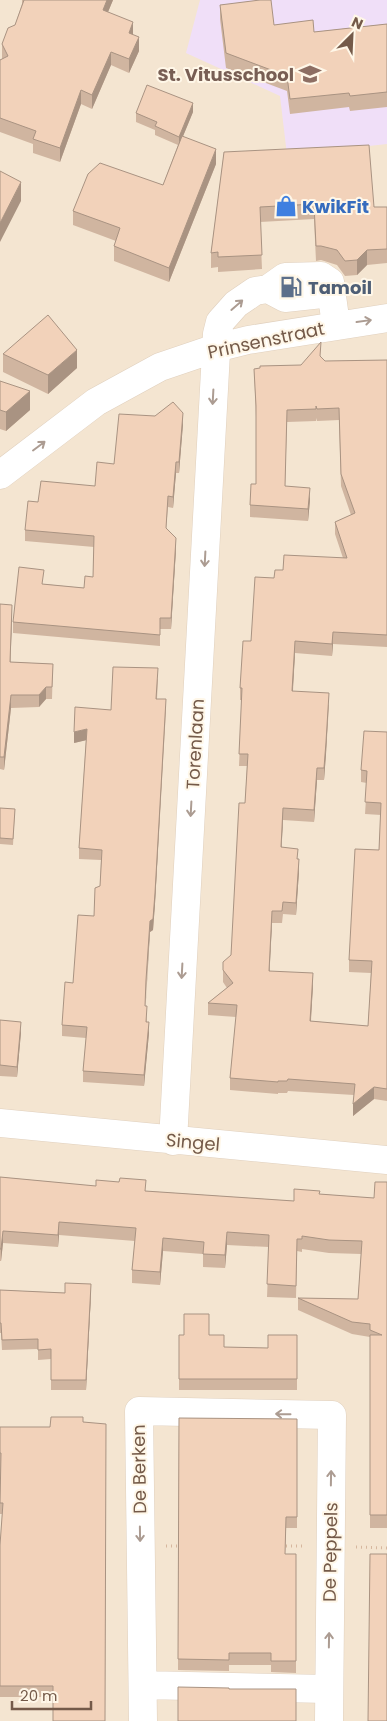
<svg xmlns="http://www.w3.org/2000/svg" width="387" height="1721" viewBox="0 0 387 1721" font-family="Poppins,sans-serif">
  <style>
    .residential { fill: #f4e5d1 }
    .education { fill: #f0dff8 }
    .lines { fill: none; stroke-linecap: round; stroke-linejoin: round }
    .minor-casing { stroke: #e0d0be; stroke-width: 29 }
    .path { stroke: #d6b69d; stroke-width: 3; stroke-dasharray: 1 4; stroke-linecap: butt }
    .minor { stroke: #fff; stroke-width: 28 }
    .wall { fill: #d0b5a0 }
    .shaded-wall { fill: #a99382 }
    .building { fill: #f2d2ba; stroke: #a99382 }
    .oneway { stroke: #ac9c92 }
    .labels { text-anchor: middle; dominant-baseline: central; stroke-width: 4; stroke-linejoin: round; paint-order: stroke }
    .education-label { font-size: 18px; font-weight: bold; fill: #785e54; stroke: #fff7e8; text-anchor: end }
    .shop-label { font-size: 18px; font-weight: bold; fill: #366cbe; stroke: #fff7e8; text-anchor: start }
    .service-label { font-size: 18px; font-weight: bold; fill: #4e5e75; stroke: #fff7e8; text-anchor: start }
    .street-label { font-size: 18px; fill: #745a49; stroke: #fff7e8 }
  </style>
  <rect width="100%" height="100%" fill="#fcf3e2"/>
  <path class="residential" d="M0,0H387V1721H0Z"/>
  <path class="education" d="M200,0H387V144L287,155L280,96L186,53Z"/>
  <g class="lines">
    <g class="minor-casing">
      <path id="minor" d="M268,289L285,298L322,294L332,299
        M0,475L96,402L160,367L216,348L248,340L387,318
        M0,1123L387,1160
        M173,1141L217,334L220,322L236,304L255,291L268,289L285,277L321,276L330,282L336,325
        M143,1685L328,1689
        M143,1721L139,1411L332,1415L329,1721"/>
    </g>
    <path class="path" d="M166,1546H183
      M281,1546H305
      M356,1547L387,1548"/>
    <use href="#minor" class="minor"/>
  </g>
  <path class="wall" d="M22,0H113L108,12L133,35L139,51L129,73L111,65L92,109L81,104L60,162L33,153V144L0,132V60L2,59V44L15,25L22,4Z
    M220,5L274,25L314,32L387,24V107L350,111L349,107L290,114L287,91L226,68L220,19Z
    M193,112L183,136L216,164L169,282L114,261V246L116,241L73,225V211L163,185L178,145L155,135V130L136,122V113Z
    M224,152L374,207H387V263L367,265L357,275L345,276L337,265L321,260L316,261L314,219L260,222L262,269L218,272V267L211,268V253Z
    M3,354L77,368L48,394L3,372Z
    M321,357L325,361L387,360V647L333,644L332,656L295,653L293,691L329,705L326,754L324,780H317L314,822L283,820L281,847L298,859L299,871L296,915L283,914L282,923H272L269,971L313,985L311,1021L368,1026L371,973L349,972V960L379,850L381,815L365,814L367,783L361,782V770L387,732V1101L374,1099L353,1116L354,1095L288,1091L287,1093H278V1094L230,1090V1078L236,1017L208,1015V1003L227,988L223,982V970L231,955L245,803L247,766H239L242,700H240V688L251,641L274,578L283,570L343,558L335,534V522L351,515L341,486L339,420L317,421L316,418V421L287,422L285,486L310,500L308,521L250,517V505L256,484V417L254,369L301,365Z
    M0,381L30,410L6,431L0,429Z
    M155,416L183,424L179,473H176L173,508L168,507L166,529L176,549L171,629H160V646L13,633V622L44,584L84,588L93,577L94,547L25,541V530L38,502L95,486Z
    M0,604L12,618L10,662L53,664L52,699H46L39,707L11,708L4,770L0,769Z
    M158,679L157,699L166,710L155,904L153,930L150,932L146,991L145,1006L147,1022L149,1033L144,1086L83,1082V1071L86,1038L62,1036V1025L73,983L94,916L100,886L101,860L79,859V848L86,740L74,743L111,710Z
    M0,808L15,809L13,845L0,844Z
    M0,1020L21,1032L17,1077L0,1076Z
    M0,1177L146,1191L294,1201L319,1194L374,1198L387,1182V1528H370V1337L352,1334L298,1310V1298L358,1299L361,1254L329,1253L302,1249V1252L297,1251L296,1298L267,1297L269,1247L227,1245L225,1268L203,1267V1254L163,1251L160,1285L132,1283V1270L135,1241L59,1235L58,1247L3,1243L1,1261H0Z
    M0,1290L91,1294L86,1390H51V1359L38,1360V1349L2,1350L1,1333H0Z
    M179,1335H209L224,1347L268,1348L297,1335V1390H179Z
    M179,1418L297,1419V1528H286L285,1554H296V1673L271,1672V1665H229V1671L178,1670Z
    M0,1427H50L53,1697H0V1664L2,1514H0Z"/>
  <path class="shaded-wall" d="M107,0H113L103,24V10Z
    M133,22V36L129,33Z
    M139,37V51L129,73V59Z
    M111,52V65L92,109V95Z
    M81,90V104L60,162V148Z
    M193,103V112L179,146V137Z
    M216,149V164L169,282V268Z
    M21,182V201L0,242V223Z
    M367,250V265L357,275V260Z
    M77,350V368L48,394V375Z
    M30,391V410L6,431V412Z
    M183,413V424L179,473V462Z
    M176,462V473L173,508V497Z
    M310,488V500L308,521V509Z
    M176,538V549L171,629V618Z
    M12,605V618L10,675V662Z
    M333,632V644L332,656V644Z
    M295,641V653L292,703V691Z
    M46,687V699L39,707V695Z
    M329,693L326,754L324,780V768Z
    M11,695V708L4,770V757Z
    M166,699L155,904L153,930L150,932L145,1017L150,921Z
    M87,729V740L74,743V732Z
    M317,768V780L314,822V810Z
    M283,808V820L281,859V847Z
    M299,859V871L296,915V903Z
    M272,911V923L269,983V971Z
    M313,973V985L310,1033V1021Z
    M21,1022V1032L17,1077V1067Z
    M149,1022V1033L144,1086V1075Z
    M374,1087V1099L353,1116V1104Z
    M59,1222V1235L58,1247V1235Z
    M3,1231V1243L1,1261V1249Z
    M227,1232V1245L225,1268V1255Z
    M163,1238V1251L160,1285V1272Z
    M91,1284V1294L86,1390V1380Z"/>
  <path class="building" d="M24,0H107L103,10L133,22L129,33L139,37L129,59L111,52L92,95L81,90L60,148L33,139L36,131L0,118V60L8,56L2,44L8,28L15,25Z
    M260,0H271L274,25L313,20L314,32L387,24V92L350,96L349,93L290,99L287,76L226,53L220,5Z
    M147,85L193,103L179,137L155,126L157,122L136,113Z
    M182,136L216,149L169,268L114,246L120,228L73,211L88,174L100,163L163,185Z
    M369,145L374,207H387V249L367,250L357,260L345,261L337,250L321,246H316L314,204L260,207L262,255L218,257V252L211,253L224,152Z
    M0,171L21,182L0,223Z
    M48,315L77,350L48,375L3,354Z
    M321,342L320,356L325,361L387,360V635L333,632L332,644L295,641L292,691L329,693L326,742L324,768H317L314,810L283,808L281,847L298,849L297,859H299L296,903L283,902L282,911H272L269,971L313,973L310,1021L368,1026L372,961L349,960L355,849L379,850L381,803L365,802L367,771L361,770L364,731L387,732V1089L374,1087L353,1104L355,1084L288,1079L287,1081H278V1082L230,1078L237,1005L208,1003L233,983L223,970V962L231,955L239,803H245L248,754H239L242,688H240L243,641H251L255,577L274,578L275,570H283L284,555L347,558L335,522L355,513L341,474L339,408L317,409L316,406V409L287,410L285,486L310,488L308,509L250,505L251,484H256V406L254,369L260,368V366L301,365Z
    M0,381L30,391L6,412L0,410Z
    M173,402L183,413L179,462H176L173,497L168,496L166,528L176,538L171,618H160V635L13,622L19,567L44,570L42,584L84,588L85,576L93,577L94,536L25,530L28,501L38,502L41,481L95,486L97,462L114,464L119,414L155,416Z
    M0,604L12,605L10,662L53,664L52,687H46L39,695H11L4,757H0Z
    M113,667L158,668L156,699H166L155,893L153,919L150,921L146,980L145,1006H147L146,1022H149L144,1075L83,1071L87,1027L62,1025L65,982L73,983L78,915L94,916L95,888L100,886L102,850L79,848L87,729L74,732L75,707L111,710Z
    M0,808L15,809L13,839L0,838Z
    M0,1020L21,1022L17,1067L0,1065Z
    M0,1177L96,1186V1180L119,1182L120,1178L146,1180L145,1191L294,1201V1189L320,1191L319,1194L374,1198L375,1182H387V1515H370V1335H382L370,1330V1324L352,1322L298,1298L358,1299L362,1241L329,1240L302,1236V1239H297L296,1286L267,1284L269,1235L227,1232L225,1255L203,1254L204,1242L163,1238L160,1272L132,1270L136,1228L59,1222L58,1235L3,1231L1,1249H0Z
    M65,1283L91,1284L86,1380H51V1349L38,1350V1339L2,1340L1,1323H0V1290L65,1293Z
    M184,1314H209V1335H224V1347L268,1348V1335H297V1379H179V1335H184Z
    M51,1417H83V1422L106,1424L105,1721H53V1686H0V1545L3,1503H0L1,1453H0V1427H50Z
    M179,1418L297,1419V1517H286L285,1554H296V1661H271V1653H229V1660L178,1659Z
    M370,1554H387V1721H368Z
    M178,1687L229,1688V1689H296V1721H178Z"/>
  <defs><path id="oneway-shaft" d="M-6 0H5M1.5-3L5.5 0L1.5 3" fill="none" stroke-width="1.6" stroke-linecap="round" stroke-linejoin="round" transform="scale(1.25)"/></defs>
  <g class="oneway">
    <use href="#oneway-shaft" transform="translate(237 305) rotate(-41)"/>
    <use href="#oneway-shaft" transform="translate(364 321) rotate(-8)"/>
    <use href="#oneway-shaft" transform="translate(213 397) rotate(93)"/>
    <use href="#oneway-shaft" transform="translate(39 446) rotate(-37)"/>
    <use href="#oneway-shaft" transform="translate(205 559) rotate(93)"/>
    <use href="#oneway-shaft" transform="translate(191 809) rotate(93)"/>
    <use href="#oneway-shaft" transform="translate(182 971) rotate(93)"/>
    <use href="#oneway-shaft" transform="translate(283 1414) rotate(-179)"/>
    <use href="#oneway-shaft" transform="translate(331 1478) rotate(-89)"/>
    <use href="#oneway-shaft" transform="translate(140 1534) rotate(89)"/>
    <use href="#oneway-shaft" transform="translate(329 1640) rotate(-89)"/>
  </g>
  <defs>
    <g id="school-bare" transform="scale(1.725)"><path d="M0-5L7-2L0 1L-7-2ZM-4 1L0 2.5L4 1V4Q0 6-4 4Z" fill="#8d6e63" stroke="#fff7e8" stroke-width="2.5" paint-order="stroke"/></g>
    <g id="shop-bare" transform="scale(1.725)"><path d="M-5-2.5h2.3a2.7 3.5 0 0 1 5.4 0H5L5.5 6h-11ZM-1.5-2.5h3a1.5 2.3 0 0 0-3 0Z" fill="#3f7fe0" stroke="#fff7e8" stroke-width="2.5" paint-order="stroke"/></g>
    <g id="fuel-bare" transform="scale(1.725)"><path d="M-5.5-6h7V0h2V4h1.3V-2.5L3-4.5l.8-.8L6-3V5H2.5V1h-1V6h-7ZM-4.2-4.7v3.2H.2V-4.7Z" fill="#5c6f8a" stroke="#fff7e8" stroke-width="2.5" paint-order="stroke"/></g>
  </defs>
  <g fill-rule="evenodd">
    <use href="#school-bare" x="310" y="74"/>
    <use href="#shop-bare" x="286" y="206"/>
    <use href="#fuel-bare" x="291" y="287"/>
  </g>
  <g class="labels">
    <g class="education-label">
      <text x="294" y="74">St. Vitusschool</text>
    </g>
    <g class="shop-label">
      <text x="302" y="206">KwikFit</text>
    </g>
    <g class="service-label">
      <text x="308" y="287">Tamoil</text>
    </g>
    <g class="street-label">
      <text transform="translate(266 340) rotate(-12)">Prinsenstraat</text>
      <text transform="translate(195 744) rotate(-87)">Torenlaan</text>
      <text transform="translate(193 1142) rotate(5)">Singel</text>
      <text transform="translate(139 1469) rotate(-91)">De Berken</text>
      <text transform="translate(330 1552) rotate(-89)">De Peppels</text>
    </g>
  </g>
  <g transform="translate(352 35) rotate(24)" stroke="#fff7e8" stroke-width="4" paint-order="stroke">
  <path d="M0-4L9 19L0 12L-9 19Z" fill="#745a49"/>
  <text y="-8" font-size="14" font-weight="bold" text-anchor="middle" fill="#745a49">N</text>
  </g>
  <path d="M12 1701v8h79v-8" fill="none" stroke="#745a49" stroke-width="2.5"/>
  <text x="20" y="1701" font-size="15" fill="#745a49" stroke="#fff7e8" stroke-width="4" paint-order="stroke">20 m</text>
</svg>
